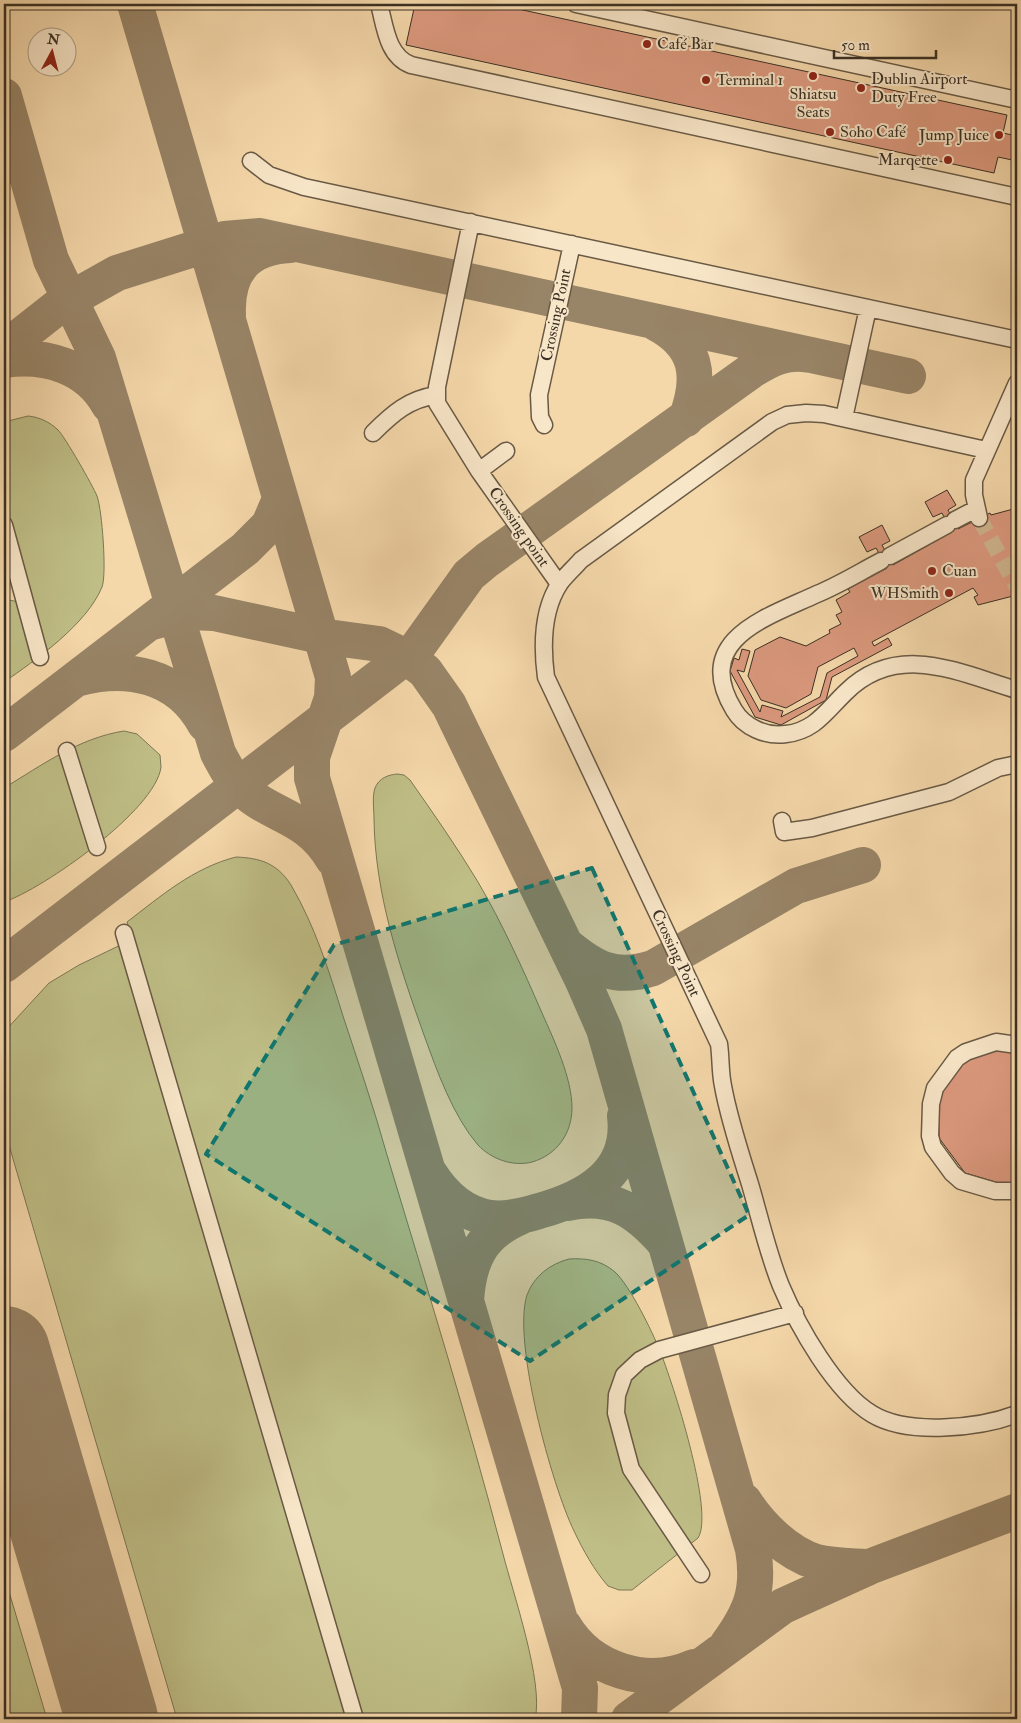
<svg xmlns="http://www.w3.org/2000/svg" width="1021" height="1723" viewBox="0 0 1021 1723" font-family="'IM FELL Double Pica',serif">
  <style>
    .green { fill: #bfbe86; stroke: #7c7755 }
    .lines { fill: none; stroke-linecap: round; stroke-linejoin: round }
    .taxiway { stroke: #988467; stroke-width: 36 }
    .runway { stroke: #988467; stroke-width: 92 }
    .building { fill: #dc997e; stroke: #3a3024 }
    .minor-tunnel { stroke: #d0b68f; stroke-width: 16; stroke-dasharray: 16 8; stroke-linecap: butt }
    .minor-casing { stroke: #695a46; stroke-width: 19 }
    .minor { stroke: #f8e6c8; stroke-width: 16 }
    .marked { fill: #0f766e; fill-opacity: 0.2; stroke: #0f766e; stroke-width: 4; stroke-dasharray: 10 6; stroke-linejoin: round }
    .poi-dot { fill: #8f2418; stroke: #f8e6c8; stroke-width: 2 }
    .labels { text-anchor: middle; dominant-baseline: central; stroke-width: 4; stroke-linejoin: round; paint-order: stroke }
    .poi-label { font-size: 16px; fill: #3a3024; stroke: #f8e6c8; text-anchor: start }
    .street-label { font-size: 16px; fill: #3a3024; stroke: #f8e6c8 }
  </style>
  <rect width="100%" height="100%" fill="#f5d8aa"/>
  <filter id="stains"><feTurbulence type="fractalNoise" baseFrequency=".004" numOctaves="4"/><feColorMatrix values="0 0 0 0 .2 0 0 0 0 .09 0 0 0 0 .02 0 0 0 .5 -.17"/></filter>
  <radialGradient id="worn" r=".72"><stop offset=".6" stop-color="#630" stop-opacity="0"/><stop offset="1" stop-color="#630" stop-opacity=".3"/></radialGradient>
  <path class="green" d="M28,416C39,417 50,422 58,430C65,437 93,486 97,496C102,509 107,575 102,587C87,624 36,660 4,682V599L34,605L18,553L4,551V422Z
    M124,731L137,734L160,755C160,759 161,763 161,767C156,810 43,889 4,902V788C42,765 79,738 124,731Z
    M397,774L404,775L410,780C433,813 457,847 478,882C502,923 523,969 542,1013C554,1040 572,1078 572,1108C572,1133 557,1155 532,1162C513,1167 491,1159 478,1145C453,1116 437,1071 424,1035C399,965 375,894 374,819C374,809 372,797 375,788C379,778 388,775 397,774Z
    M236,857C260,858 277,863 291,885C315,926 329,971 343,1016C358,1062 374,1108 387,1155C427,1288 468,1420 503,1554C513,1593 544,1683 535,1719H177L4,1128V1032L49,983L79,965L133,939L127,922C161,896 193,868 236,857Z
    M569,1259C586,1258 601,1260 615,1272C630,1286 652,1331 660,1351C672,1381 715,1512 698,1538L632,1590H619L608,1586C594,1570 583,1550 574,1531C552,1486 512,1341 527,1295C534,1276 550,1264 569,1259Z
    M4,1575L47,1719H4Z"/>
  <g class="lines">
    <path class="taxiway" d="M135,4L333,677L332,698L312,757V778L580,1688L579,1719
      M4,96L51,260L98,358L218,753C224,764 230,777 239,786C271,818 307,814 333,859
      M228,315C226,272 246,247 290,245
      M656,323C698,345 702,377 686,419
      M4,349L60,305L117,273L225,239L260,236L908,376
      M4,360C45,354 88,366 109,405
      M149,623L189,612L214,613L320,636L379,644L406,657L425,671L449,705L583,981L604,1029L753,1549C760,1590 751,1612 727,1645
      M76,679C126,665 178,674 205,724
      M4,734L245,549L269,525L280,499
      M566,945C595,969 615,980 653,968L796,886L863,865
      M4,965L416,649L469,575L487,560L751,371C770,359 787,350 810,355
      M430,1174C444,1196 464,1214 490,1218C507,1220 523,1216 539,1211C586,1198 632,1173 625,1116
      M567,1203C612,1194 636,1210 665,1243
      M466,1300C469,1259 481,1234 520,1217
      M744,1501C760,1526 787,1553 816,1562C832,1566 850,1566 866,1567
      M564,1626C590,1670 647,1688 694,1667
      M629,1719L783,1606L869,1567L1017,1511"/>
    <path class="runway" d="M4,1352L112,1719"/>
  </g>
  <path class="building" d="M415,4H495L1007,115L1003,133L1017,136V161L998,157L994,173L406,45Z
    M947,490L956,505L948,510L958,529L990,513L991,515L1017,508V595L978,605L974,597L978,595L973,588L872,642L874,646L888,638L892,645L832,677L826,700L781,725L755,717L730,671L734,658L739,660L742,649L750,651L744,672L737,670L760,712L762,705L783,711L781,717L820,697L827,673L858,656L854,648L818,667L811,694L786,708L761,700L748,676L755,650L780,637L806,646L830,633L829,630L841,624L836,615L842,612L836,600L850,592L848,589L887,568L876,548L867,552L859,537L882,525L890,541L882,545L893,565L952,532L942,513L933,517L925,502Z
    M1003,1046L1017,1050V1182L1006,1185L965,1173L939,1138L938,1095L962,1060Z"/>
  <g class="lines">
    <path class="minor-tunnel" d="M979,518L1017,587"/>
    <g class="minor-casing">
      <path id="minor" d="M379,4C385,26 387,56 411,65L1017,197
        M576,4L1017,100
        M251,161L269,175L304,187L1017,340
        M471,222L437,387V403L479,471L559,584
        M844,418L868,308
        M544,425L540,417L539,395L572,244
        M373,433C393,413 409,399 437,395
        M986,450L824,414L806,413L787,415L772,422L581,560C574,568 566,575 560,583C542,610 542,647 546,677L719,1044C721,1058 720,1072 723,1086C729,1119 740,1152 750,1184C760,1218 768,1254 781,1286C798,1326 835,1392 872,1414C908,1436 980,1428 1017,1414
        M479,471L506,451
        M979,518L974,495V480L1017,383
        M955,520L976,509
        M4,525L40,657
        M890,556L947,525
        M881,561C860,572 839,585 817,594C768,617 691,639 734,710C744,727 766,737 786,734C815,731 827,710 846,692C898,641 959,673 1017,690
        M67,751L97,847
        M782,821L784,832L812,828L949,792L998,768L1017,764
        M124,933L355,1719
        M1017,1045L996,1042L966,1052L957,1058L935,1088L931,1104L930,1136L933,1147L952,1173L961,1181L995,1191H1017
        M701,1574L631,1469L616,1413L617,1395L624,1375L640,1360L659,1350L795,1313"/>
    </g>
    <use href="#minor" class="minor"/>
  </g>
  <path class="marked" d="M592,868L749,1215L530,1361L206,1154L334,945Z"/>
  <g class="poi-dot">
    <circle cx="647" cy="44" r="5"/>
    <circle cx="813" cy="76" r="5"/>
    <circle cx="706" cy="80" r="5"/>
    <circle cx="861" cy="88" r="5"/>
    <circle cx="830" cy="132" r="5"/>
    <circle cx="999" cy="135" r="5"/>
    <circle cx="948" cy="160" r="5"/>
    <circle cx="932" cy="571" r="5"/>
    <circle cx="949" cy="593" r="5"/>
  </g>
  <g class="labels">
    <g class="poi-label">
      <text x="657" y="44">Café Bar</text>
      <text x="871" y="79">Dublin Airport<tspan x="871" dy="18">Duty Free</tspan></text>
      <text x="716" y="80">Terminal 1</text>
      <text x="813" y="94" text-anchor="middle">Shiatsu<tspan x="813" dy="18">Seats</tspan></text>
      <text x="840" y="132">Soho Café</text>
      <text x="989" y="135" text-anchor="end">Jump Juice</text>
      <text x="938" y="160" text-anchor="end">Marqette</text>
      <text x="942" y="571">Cuan</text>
      <text x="939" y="593" text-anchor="end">WHSmith</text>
    </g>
    <g class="street-label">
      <text transform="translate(556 315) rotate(-78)">Crossing Point</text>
      <text transform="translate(519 527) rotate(55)">Crossing point</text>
      <text transform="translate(676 953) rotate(65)">Crossing Point</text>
    </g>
  </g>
  <rect width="1021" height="1723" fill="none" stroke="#f5d8aa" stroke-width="20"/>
  <rect x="5" y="5" width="1011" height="1713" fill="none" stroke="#3a3024" stroke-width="2.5"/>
  <rect x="10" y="10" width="1001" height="1703" fill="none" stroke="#3a3024"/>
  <g transform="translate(52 52) rotate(7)"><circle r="24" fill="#f8e6c8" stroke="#ac9d86"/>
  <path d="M0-4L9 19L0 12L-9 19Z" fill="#8f2418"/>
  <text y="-8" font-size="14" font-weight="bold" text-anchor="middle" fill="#3a3024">N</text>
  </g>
  <path d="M834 50v8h102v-8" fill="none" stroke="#3a3024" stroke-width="2.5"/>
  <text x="841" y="50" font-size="15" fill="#3a3024" stroke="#f8e6c8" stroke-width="4" paint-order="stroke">50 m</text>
  <rect width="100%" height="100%" filter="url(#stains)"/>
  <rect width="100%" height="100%" fill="url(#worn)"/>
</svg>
